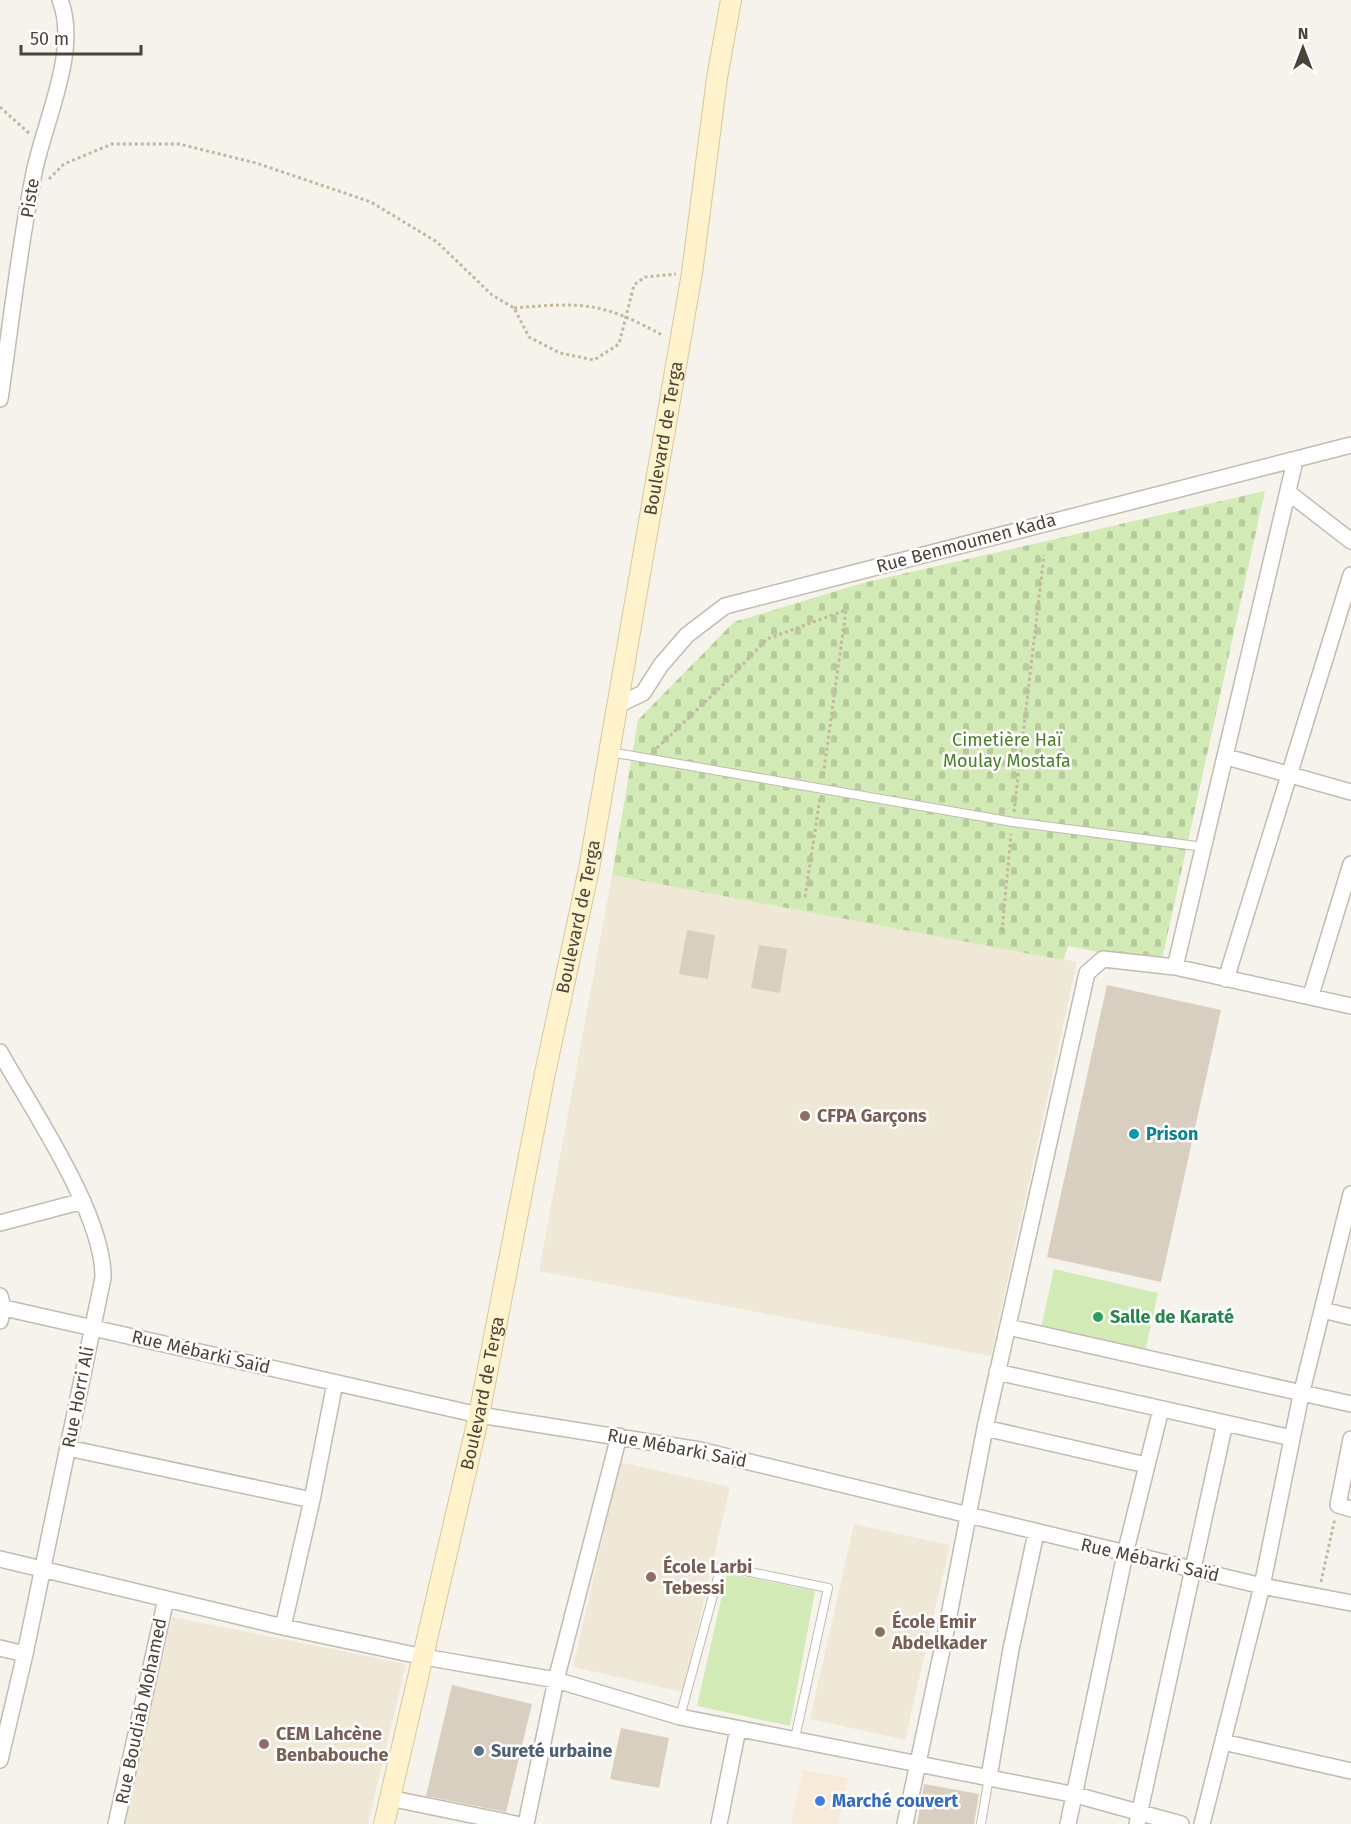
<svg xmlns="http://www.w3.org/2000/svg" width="1351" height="1824" viewBox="0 0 1351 1824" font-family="'Fira Sans',sans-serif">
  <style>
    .commercial { fill: #f7ead8 }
    .education { fill: #efe8d6 }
    .grass { fill: #d2eab5 }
    .cemetery { fill: url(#cemetery-stones) }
    .building { fill: #d8cfc1 }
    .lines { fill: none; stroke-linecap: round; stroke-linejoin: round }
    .lane-casing { stroke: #c2bbae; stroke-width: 10 }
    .street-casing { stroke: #c2bbae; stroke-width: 18 }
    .secondary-casing { stroke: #d6c79b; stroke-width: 22 }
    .path { stroke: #c4b79f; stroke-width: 3; stroke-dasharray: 3 3; stroke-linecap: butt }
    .lane { stroke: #fff; stroke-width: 8 }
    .street { stroke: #fff; stroke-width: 15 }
    .secondary { stroke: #fff3cd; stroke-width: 20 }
    .education-dot { fill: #8d6e63; stroke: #fff; stroke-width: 2 }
    .culture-dot { fill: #0f9aa8; stroke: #fff; stroke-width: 2 }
    .leisure-dot { fill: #2e9e5b; stroke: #fff; stroke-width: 2 }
    .service-dot { fill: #5c6f8a; stroke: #fff; stroke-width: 2 }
    .shop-dot { fill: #3f7fe0; stroke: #fff; stroke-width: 2 }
    .labels { text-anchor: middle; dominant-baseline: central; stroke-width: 5; stroke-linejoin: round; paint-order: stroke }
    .street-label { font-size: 18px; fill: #4b4439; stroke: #fff }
    .park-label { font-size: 18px; fill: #4a7f2a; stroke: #fff }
    .education-label { font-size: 18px; font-weight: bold; fill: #785e54; stroke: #fff; text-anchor: start }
    .culture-label { font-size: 18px; font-weight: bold; fill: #0d838f; stroke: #fff; text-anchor: start }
    .leisure-label { font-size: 18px; font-weight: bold; fill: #27864d; stroke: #fff; text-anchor: start }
    .service-label { font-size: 18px; font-weight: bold; fill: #4e5e75; stroke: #fff; text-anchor: start }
    .shop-label { font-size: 18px; font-weight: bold; fill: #366cbe; stroke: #fff; text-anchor: start }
  </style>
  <defs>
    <pattern id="cemetery-stones" width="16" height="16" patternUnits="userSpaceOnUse" patternTransform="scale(1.5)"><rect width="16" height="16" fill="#d2eab5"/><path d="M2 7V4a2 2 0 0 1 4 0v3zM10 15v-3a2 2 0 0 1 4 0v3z" fill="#b6ca9c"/></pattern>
  </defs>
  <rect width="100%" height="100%" fill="#f6f3ec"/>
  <path class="commercial" d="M803,1770L848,1778L838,1824H791Z"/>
  <path class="education" d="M612,875L1077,962L991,1356L539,1271Z
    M620,1462L730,1487L683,1692L573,1667Z
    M854,1524L950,1545L905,1740L810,1719Z
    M172,1617L406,1664L368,1824H123Z"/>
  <path class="grass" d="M1054,1269L1158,1293L1142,1365L1038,1342Z
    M727,1573L815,1591L790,1726L697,1706Z"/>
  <path class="cemetery" d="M1265,491L1161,964L1068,946L1063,960L612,875L638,720L734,622L863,583Z"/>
  <path class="building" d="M687,930L715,935L708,979L679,974Z
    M759,945L787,949L780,993L751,988Z
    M1107,985L1221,1010L1161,1282L1047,1257Z
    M452,1685L532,1704L506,1812L426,1796Z
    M621,1728L669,1738L659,1788L610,1779Z
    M924,1784L979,1794L974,1824H917Z"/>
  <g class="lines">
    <g class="lane-casing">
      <path id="lane" d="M610,752L1013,822L1204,847
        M680,1717L721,1566L828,1588L795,1738
        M981,1824L989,1777"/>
    </g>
    <g class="street-casing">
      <path id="street" d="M0,399C11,324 19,247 34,173C44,122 80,50 60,0
        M1289,493L1351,541
        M618,705L643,693L661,665L687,635L725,606L1351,445
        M1227,757L1351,792
        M1175,967L1295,461
        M1226,979L1351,575
        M1311,995L1351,864
        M0,1052C32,1110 104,1214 103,1278L25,1654L0,1760
        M0,1223L83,1201
        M0,1296L3,1307L0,1321
        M0,1307L479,1415L700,1450L1262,1586L1351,1603
        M1323,1310L1351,1317
        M1008,1327L1351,1404
        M997,1372L1292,1438
        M985,1428L1146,1465
        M1351,1439L1338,1505L1351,1509
        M68,1448L312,1500
        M0,1559L283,1627L424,1657L556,1680L680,1717L1076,1795L1181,1824
        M283,1627L312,1500L335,1383
        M0,1648L25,1654
        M1223,1742L1351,1771
        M989,1777L1011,1649L1036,1533
        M389,1798L516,1824
        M116,1824L166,1599
        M526,1824L556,1680L619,1436
        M719,1824L738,1729
        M905,1824L945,1636L985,1428L1087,973L1103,959L1175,967L1351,1006
        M1068,1824L1125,1554L1161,1409
        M1137,1824L1225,1423
        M1202,1824L1262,1586L1301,1395L1351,1194"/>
    </g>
    <g class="secondary-casing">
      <g id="secondary">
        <path id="s1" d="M384,1824L479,1415L545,1073L589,869L692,273L717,78L731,0"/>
      </g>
    </g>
    <path class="path" d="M0,107L30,134
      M49,179L64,164L112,144H179L256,163L371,202L437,242L492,295L514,308L529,337L560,353L594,360L619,344L634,285L645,277L676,274
      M514,308C584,302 602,302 664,336
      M657,748L727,681L767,639L846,610L823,777
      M1014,812L1044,555
      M805,897L820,798
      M1002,931L1011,834
      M1321,1582L1335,1518"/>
    <use href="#lane" class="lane"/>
    <use href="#street" class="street"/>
    <use href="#secondary" class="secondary"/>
  </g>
  <g class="education-dot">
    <circle cx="805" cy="1116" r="6"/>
    <circle cx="651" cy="1577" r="6"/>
    <circle cx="880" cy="1632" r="6"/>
    <circle cx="264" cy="1744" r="6"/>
  </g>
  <circle class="culture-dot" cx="1134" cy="1134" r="6"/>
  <circle class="leisure-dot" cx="1098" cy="1317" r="6"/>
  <circle class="service-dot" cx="479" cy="1751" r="6"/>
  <circle class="shop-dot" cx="820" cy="1801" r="6"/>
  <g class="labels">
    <g class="street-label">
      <text transform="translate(30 198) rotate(-81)">Piste</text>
      <text stroke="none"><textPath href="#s1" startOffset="1414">Boulevard de Terga</textPath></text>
      <text transform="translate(966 543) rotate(-15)">Rue Benmoumen Kada</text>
      <text stroke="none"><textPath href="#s1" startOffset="928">Boulevard de Terga</textPath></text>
      <text transform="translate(201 1352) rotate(13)">Rue Mébarki Saïd</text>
      <text stroke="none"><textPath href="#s1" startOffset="442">Boulevard de Terga</textPath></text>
      <text transform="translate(78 1397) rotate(-79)">Rue Horri Ali</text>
      <text transform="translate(677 1448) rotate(11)">Rue Mébarki Saïd</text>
      <text transform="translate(1150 1560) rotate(13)">Rue Mébarki Saïd</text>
      <text transform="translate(141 1711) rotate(-78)">Rue Boudiab Mohamed</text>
    </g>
    <g class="park-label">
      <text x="1007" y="740">Cimetière Haï<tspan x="1007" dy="21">Moulay Mostafa</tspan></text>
    </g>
    <g class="education-label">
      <text x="817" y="1116">CFPA Garçons</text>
      <text x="663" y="1567">École Larbi<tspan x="663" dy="21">Tebessi</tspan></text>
      <text x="892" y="1622">École Emir<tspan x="892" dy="21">Abdelkader</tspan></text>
      <text x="276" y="1734">CEM Lahcène<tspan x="276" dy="21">Benbabouche</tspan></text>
    </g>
    <g class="culture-label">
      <text x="1146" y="1134">Prison</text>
    </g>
    <g class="leisure-label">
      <text x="1110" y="1317">Salle de Karaté</text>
    </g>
    <g class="service-label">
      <text x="491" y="1751">Sureté urbaine</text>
    </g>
    <g class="shop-label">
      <text x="832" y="1801">Marché couvert</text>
    </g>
  </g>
  <g transform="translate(1303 48)" stroke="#ffffff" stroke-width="4.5" paint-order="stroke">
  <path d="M0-4.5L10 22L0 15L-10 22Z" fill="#4b4439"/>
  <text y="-9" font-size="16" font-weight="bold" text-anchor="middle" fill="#4b4439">N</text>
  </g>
  <path d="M21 45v9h120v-9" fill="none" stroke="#4b4439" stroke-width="3"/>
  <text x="30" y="45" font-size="18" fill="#4b4439" stroke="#ffffff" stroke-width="4.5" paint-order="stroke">50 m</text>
</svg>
